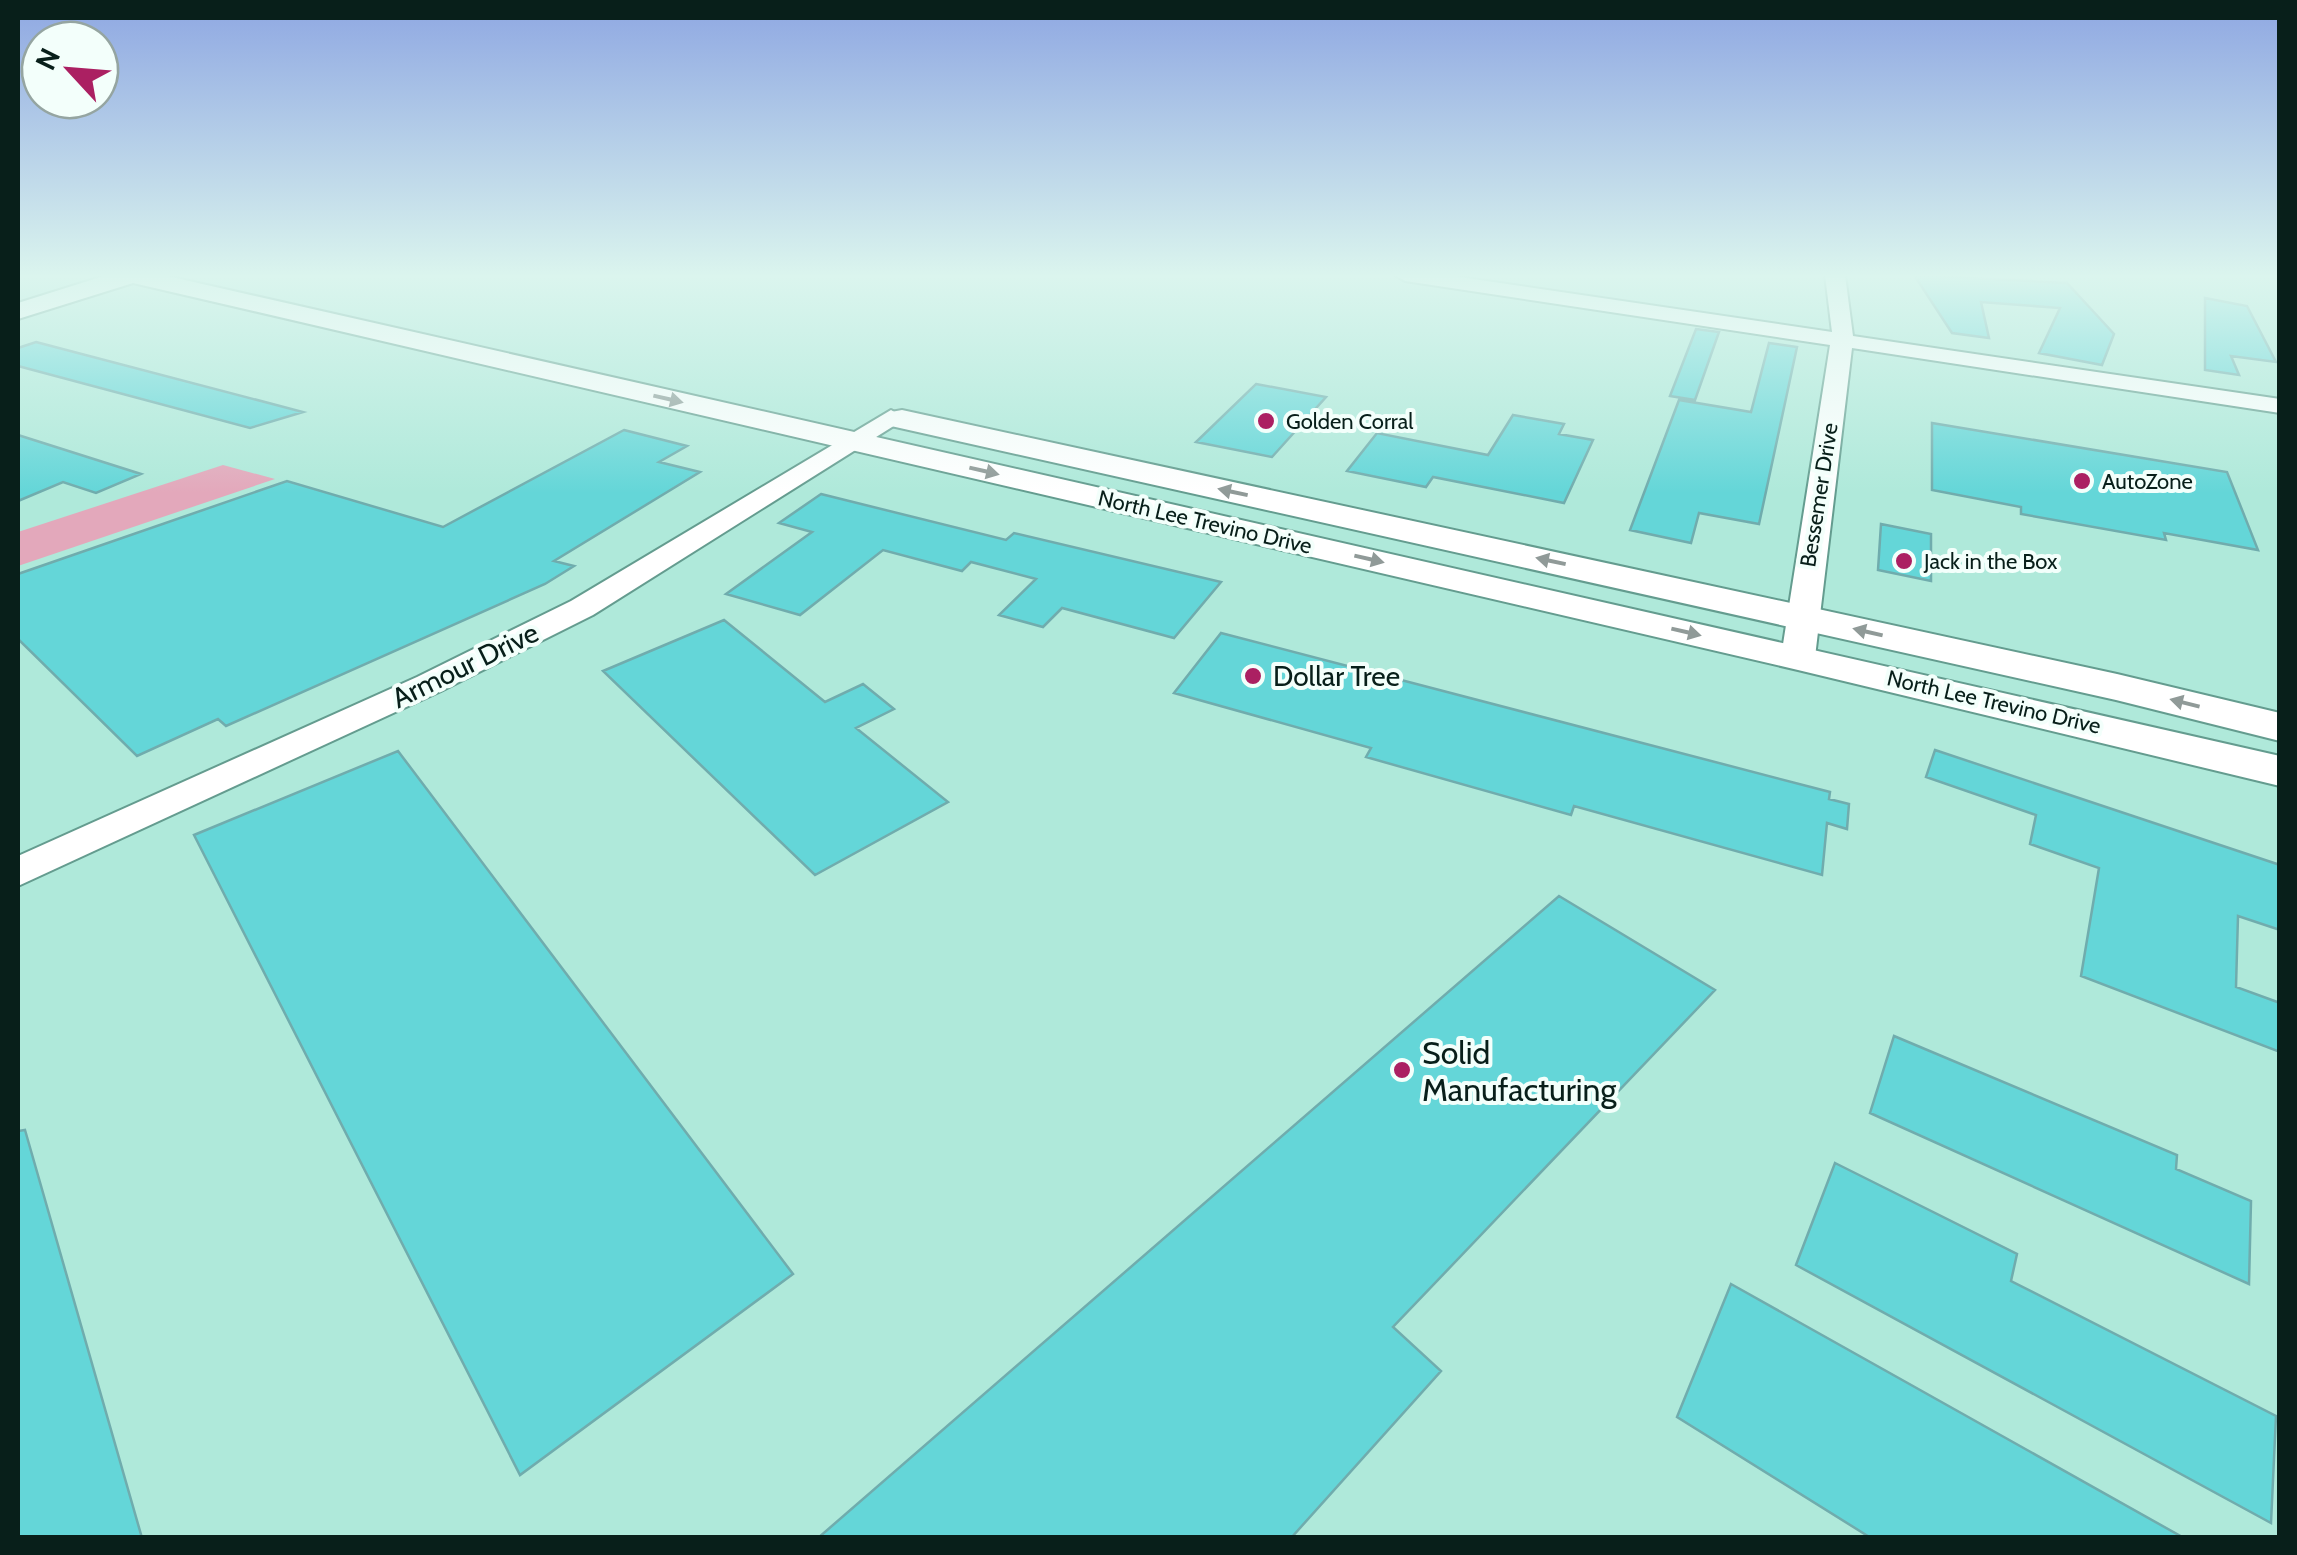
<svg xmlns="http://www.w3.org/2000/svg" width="2297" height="1555" viewBox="0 0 2297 1555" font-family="Cabin,sans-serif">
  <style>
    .green { fill: #e3a8bb }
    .building { fill: #64d6d8; stroke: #70acad; stroke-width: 2.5 }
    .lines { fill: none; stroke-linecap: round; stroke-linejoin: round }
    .minor-casing { stroke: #649c8f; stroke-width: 4 }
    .major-casing { stroke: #649c8f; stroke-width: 4 }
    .minor { fill: #fff; fill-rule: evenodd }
    .major { fill: #fff; fill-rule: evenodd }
    .oneway { fill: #909a98 }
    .poi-dot { fill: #ab2062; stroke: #f3fffb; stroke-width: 4 }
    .labels { text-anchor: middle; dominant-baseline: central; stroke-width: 8; stroke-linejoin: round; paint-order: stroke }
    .far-poi-label { font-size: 22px; fill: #081f1a; stroke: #f3fffb; text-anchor: start }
    .far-street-label { font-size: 22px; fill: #081f1a; stroke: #f3fffb }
    .street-label { font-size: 28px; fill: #081f1a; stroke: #f3fffb }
    .poi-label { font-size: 28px; fill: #081f1a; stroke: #f3fffb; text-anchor: start }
    .near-poi-label { font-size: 32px; fill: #081f1a; stroke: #f3fffb; text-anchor: start }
  </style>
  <rect width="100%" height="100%" fill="#afe9da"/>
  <path class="green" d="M223,465L275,479L18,566V532Z"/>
  <path class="building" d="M1914,275L2067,283L2114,334L2102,365L2039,353L2060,308L1981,302L1989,338L1952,333Z
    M2205,298L2247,306L2276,362L2231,356L2239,375L2205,370Z
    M1696,329L1719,332L1695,400L1670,396Z
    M36,342L303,412L250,428L18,366V348Z
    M1769,343L1797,347L1759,524L1699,513L1691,543L1630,530L1679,400L1751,412Z
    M1256,384L1326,397L1272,457L1196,442Z
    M1513,415L1564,424L1559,434L1593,440L1564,503L1433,477L1426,487L1347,471L1377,433L1488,455Z
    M1932,423L2227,472L2258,550L2164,533L2166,540L2021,514V507L1932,490Z
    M624,430L687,446L659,462L700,472L554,561L574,566L545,584L226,726L218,719L137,756L18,639V574L287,481L443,527Z
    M18,435L141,474L96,493L63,482L18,501Z
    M821,494L1006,540L1014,533L1221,582L1174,638L1062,608L1043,627L999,615L1036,579L971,562L962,571L883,550L800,615L726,594L812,532L779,523Z
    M1881,524L1931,534V581L1878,570Z
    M724,620L825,702L863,684L894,709L856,728L948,802L815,875L603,671Z
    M1221,633L1830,792L1829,799L1849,804L1847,829L1827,823L1822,875L1574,806L1571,815L1366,757L1371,748L1174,693Z
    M1935,750L2280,865V930L2238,916L2236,987L2280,1003V1052L2081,976L2099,868L2030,844L2036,815L1926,777Z
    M398,751L793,1274L520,1475L194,835Z
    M1559,896L1715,990L1393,1327L1441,1371L1291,1538H818Z
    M1894,1036L2177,1155L2176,1169L2251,1201L2249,1284L1870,1113Z
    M25,1130L142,1538H18V1131Z
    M1835,1163L2017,1254L2011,1281L2276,1416L2271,1523L1796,1265Z
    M1731,1284L2184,1538H1871L1677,1417Z"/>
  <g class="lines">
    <g class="minor-casing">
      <path id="minor" d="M1395,275H1446L1832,332L1825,275H1845L1853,336L2280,399V413L1852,348L1815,657L1810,664H1786L1781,657L1830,345L1405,281Z
        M891,410L903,417L900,422L593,615L441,691L18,886V856L417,677L571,601Z"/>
    </g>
    <g class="major-casing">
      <path id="major" d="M107,275H163L2280,756V786L1798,670L133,283L18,319V303Z
        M902,410L2117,674L2280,713V741L2116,700L891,426L886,419L891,412Z"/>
    </g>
    <use href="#minor" class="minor"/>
    <use href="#major" class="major"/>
  </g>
  <defs><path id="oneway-solid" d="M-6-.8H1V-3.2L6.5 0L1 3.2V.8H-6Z" transform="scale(2.5)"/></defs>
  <g class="oneway">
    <use href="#oneway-solid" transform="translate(668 399) rotate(13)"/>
    <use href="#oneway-solid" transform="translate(984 471) rotate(13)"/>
    <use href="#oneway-solid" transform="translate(1233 492) rotate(-168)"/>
    <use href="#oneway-solid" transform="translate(1369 559) rotate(13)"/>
    <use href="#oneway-solid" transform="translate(1551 561) rotate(-168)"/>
    <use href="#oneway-solid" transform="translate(1686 632) rotate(13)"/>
    <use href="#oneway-solid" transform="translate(1868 632) rotate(-167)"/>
    <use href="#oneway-solid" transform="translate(2185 703) rotate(-166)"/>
  </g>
  <linearGradient id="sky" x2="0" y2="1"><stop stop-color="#8ea7e2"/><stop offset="0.56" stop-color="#dbf5ee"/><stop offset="1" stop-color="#dbf5ee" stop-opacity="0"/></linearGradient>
  <rect width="2297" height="493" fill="url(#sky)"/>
  <g class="poi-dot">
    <circle cx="1266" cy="421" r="10"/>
    <circle cx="2082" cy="481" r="10"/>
    <circle cx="1904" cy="561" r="10"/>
    <circle cx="1253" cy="676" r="10"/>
    <circle cx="1402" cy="1070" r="10"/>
  </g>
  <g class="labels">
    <g class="far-poi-label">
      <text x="1286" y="421">Golden Corral</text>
      <text x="2102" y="481">AutoZone</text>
      <text x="1924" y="561">Jack in the Box</text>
    </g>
    <g class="far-street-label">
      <text transform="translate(1819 495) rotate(-81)">Bessemer Drive</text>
      <text transform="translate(1205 522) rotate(13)">North Lee Trevino Drive</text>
      <text transform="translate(1994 702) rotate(13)">North Lee Trevino Drive</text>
    </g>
    <g class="street-label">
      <text transform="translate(465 665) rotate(-26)">Armour Drive</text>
    </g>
    <g class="poi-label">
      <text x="1273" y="676">Dollar Tree</text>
    </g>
    <g class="near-poi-label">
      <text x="1422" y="1052">Solid<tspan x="1422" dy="37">Manufacturing</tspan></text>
    </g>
  </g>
  <rect width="2297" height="1555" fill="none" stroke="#081f1a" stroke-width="40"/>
  <g transform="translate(70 70) rotate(296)"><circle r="48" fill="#f3fffb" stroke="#95a5a1" stroke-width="2.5"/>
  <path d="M0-8L18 38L0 25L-18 38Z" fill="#ab2062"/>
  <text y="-15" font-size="28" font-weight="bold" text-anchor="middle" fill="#081f1a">N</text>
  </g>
</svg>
